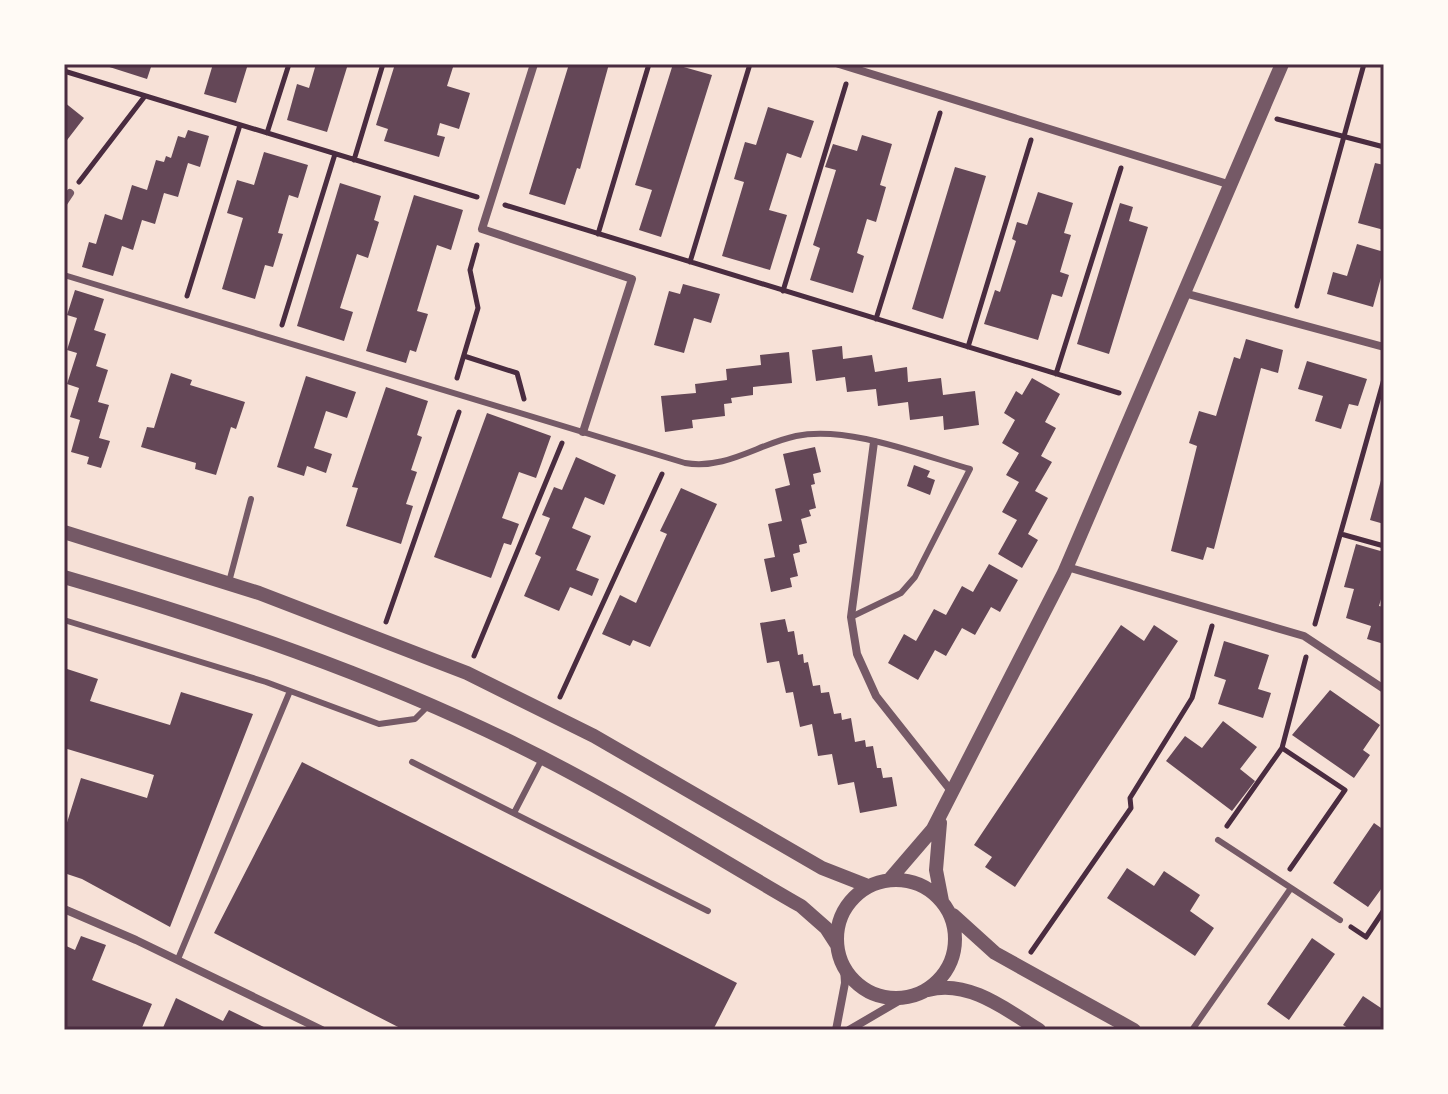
<svg xmlns="http://www.w3.org/2000/svg" width="1448" height="1094" viewBox="0 0 1448 1094" font-family="Rubik,sans-serif">
  <style>
    .building { fill: #644757 }
    .lines { fill: none; stroke-linecap: round; stroke-linejoin: round }
    .path { stroke: #4a2c40; stroke-width: 5 }
    .service { stroke: #755966; stroke-width: 6 }
    .minor { stroke: #755966; stroke-width: 8 }
    .tertiary { stroke: #755966; stroke-width: 14 }
    .neatline { fill: none; stroke: #4a2c40; stroke-width: 3 }
  </style>
  <rect width="100%" height="100%" fill="#f7e1d7"/>
  <path class="building" d="M100,64H152L147,79Z
    M213,64H248L236,103L204,94Z
    M316,64H348L327,132L287,120L297,84L309,88Z
    M395,64H454L447,86L470,93L459,129L440,123L437,135L445,137L439,157L384,141L388,129L376,125Z
    M569,64H609L580,169L577,168L565,205L529,194Z
    M673,64L712,75L661,237L639,230L652,190L635,185Z
    M64,102L84,118L64,144Z
    M768,107L814,121L801,158L787,153L769,210L787,215L770,270L722,256L744,182L734,179L745,142L756,145Z
    M188,130L209,136L200,167L188,163L178,197L164,193L155,224L142,220L133,250L122,246L113,276L82,267L89,242L96,244L105,214L122,220L132,185L147,190L156,160L164,162L166,156L171,158L178,136L185,138Z
    M862,135L892,144L880,185L886,187L876,222L867,219L857,253L864,256L853,293L810,280L820,248L813,245L836,170L825,167L833,144L857,151Z
    M264,152L308,165L298,198L289,195L278,233L283,234L273,267L265,265L255,299L222,289L243,218L227,213L237,180L254,185Z
    M1375,163L1384,165V230L1358,223Z
    M955,167L986,176L943,319L912,309Z
    M340,183L381,196L374,220L379,222L368,258L357,254L340,308L353,312L344,341L297,326Z
    M1038,192L1073,203L1064,233L1071,235L1060,272L1069,275L1062,297L1052,294L1038,340L984,324L995,290L1000,292L1016,241L1012,239L1017,222L1027,225Z
    M414,195L463,210L451,250L437,245L417,311L428,314L416,352L410,350L406,363L366,351Z
    M1120,203L1133,207L1129,221L1148,227L1109,354L1077,344Z
    M1357,244L1384,252V267L1373,307L1327,294L1333,272L1347,276Z
    M683,284L720,294L711,323L694,318L684,353L654,345L669,291L680,294Z
    M75,290L104,299L94,330L106,334L96,366L108,370L98,402L109,405L99,438L110,441L101,468L87,464L89,457L71,452L80,420L70,417L79,388L67,384L77,353L67,350L77,318L67,315Z
    M1246,339L1283,350L1278,373L1261,368L1214,549L1207,547L1203,560L1171,551L1197,446L1189,443L1199,411L1216,416L1234,357L1240,359Z
    M842,346L843,359L872,355L875,372L907,367L908,382L941,378L943,395L975,391L979,425L944,430L943,416L910,420L908,402L878,406L876,389L847,392L845,377L816,381L812,350Z
    M789,352L792,383L753,387V395L731,398L732,403L724,404L725,416L692,420L693,428L665,432L661,396L696,393L695,384L727,380L726,369L761,365L760,355Z
    M1307,361L1367,379L1358,406L1349,404L1341,429L1315,421L1323,396L1298,389Z
    M171,373L192,380L190,385L245,402L236,429L231,427L216,475L195,469L196,463L141,447L147,427L154,428Z
    M306,376L356,392L347,418L326,411L314,448L332,454L326,473L307,466L304,476L277,467Z
    M1032,378L1060,394L1045,422L1056,428L1041,456L1052,462L1035,491L1048,498L1028,534L1038,540L1022,568L998,554L1017,520L1002,512L1019,482L1006,475L1019,453L1002,443L1015,420L1004,413L1016,391L1022,395Z
    M386,387L428,401L417,435L422,437L411,470L417,472L406,504L413,506L401,544L346,526L358,488L352,487Z
    M487,413L551,436L536,478L519,472L502,518L519,524L511,545L504,543L491,578L434,557Z
    M815,447L821,472L813,474L815,484L811,485L816,508L809,510L811,516L801,519L807,543L799,545L800,552L793,554L798,576L790,578L792,587L771,592L764,559L775,557L768,524L782,521L775,489L790,485L783,454Z
    M576,457L616,475L604,505L585,497L572,528L591,536L576,570L599,579L592,596L570,587L559,611L524,596L541,557L535,554L550,518L542,515L554,487L562,490Z
    M914,465L930,471L927,477L935,480L930,495L907,486Z
    M1383,473H1384V524L1370,520Z
    M681,488L717,504L650,647L633,640L630,646L602,634L620,595L636,603L667,534L660,531Z
    M1356,544L1384,552V589L1379,606L1384,607V644L1367,639L1371,626L1346,618L1354,589L1344,587Z
    M989,564L1018,580L1000,612L991,607L975,635L962,628L946,656L935,650L918,680L888,663L904,634L916,641L934,609L946,615L962,586L973,592Z
    M785,619L788,632L794,631L798,655L803,654L804,663L808,662L813,686L820,685L821,693L829,692L834,714L841,713L842,720L851,718L855,742L865,740L866,747L873,746L877,768H881L883,778L892,777L897,806L860,813L854,782L838,785L832,754L818,756L812,724L800,727L793,692L786,693L779,661L767,663L760,623Z
    M1121,625L1144,641L1154,625L1178,641L1015,887L985,867L992,857L974,845Z
    M1224,641L1269,655L1258,689L1271,693L1263,718L1218,704L1226,680L1214,676Z
    M64,668L98,679L90,701L170,725L181,692L253,714L170,927L82,879L64,873V832L81,778L147,798L154,775L64,748Z
    M1330,690L1380,725L1363,750L1370,755L1354,778L1292,735Z
    M1223,721L1257,747L1240,769L1255,781L1232,811L1166,761L1185,736L1202,748Z
    M302,762L737,983L713,1030H404L214,933Z
    M1374,823L1384,830V885L1368,907L1333,883Z
    M1127,868L1154,886L1164,871L1200,895L1190,911L1214,928L1195,956L1107,898Z
    M81,936L106,945L92,980L152,1004L141,1030H64V945L75,950Z
    M1312,938L1335,954L1289,1020L1267,1004Z
    M1363,996L1384,1010V1030H1351L1343,1025Z
    M176,998L223,1021L229,1010L270,1030H162Z"/>
  <g class="lines">
    <path class="path" d="M64,71L477,197
      M1277,119L1384,147
      M267,133L289,64
      M354,160L383,64
      M79,182L145,96
      M505,205L1119,393
      M598,234L649,64
      M690,262L750,64
      M783,291L846,84
      M187,296L240,125
      M1297,306L1364,64
      M876,319L940,113
      M282,325L335,154
      M968,347L1031,140
      M464,356L517,373L524,399
      M1056,374L1121,168
      M457,378L478,308L470,270L477,245
      M1341,534L1384,546
      M386,622L459,412
      M1315,624L1384,379
      M474,656L562,443
      M560,697L662,474
      M1282,748L1345,790L1290,869
      M1227,826L1282,748L1306,657
      M1351,927L1366,937L1384,910
      M1031,952L1131,808L1130,798L1192,698L1212,626"/>
    <path class="service" d="M64,275L685,463C726,470 758,444 796,436C847,425 921,455 970,469L915,577L901,593L851,617
      M229,582L251,499
      M64,620L266,682L379,724L415,719L429,705
      M412,762L708,911
      M514,813L542,759
      M1218,840L1340,920
      M178,959L290,691
      M1192,1030L1291,888"/>
    <path class="minor" d="M534,64L482,229L632,279L583,432
      M839,64L1231,185
      M64,202L70,193
      M1184,293L1384,347
      M874,442L851,617L857,654L876,696L952,792
      M1067,567L1304,636L1384,689
      M64,909L136,940L322,1030
      M836,1030L845,983L844,967
      M849,1030L902,999"/>
    <path class="tertiary" d="M64,532L259,593L467,673L594,736L822,868L868,886
      M64,577C219,622 373,674 517,745C615,793 707,852 801,906L826,928L837,945
      M940,823L936,870L942,901
      M890,879L933,829L1064,573L1282,64
      M837 939a59 59 0 1 1 118 0a59 59 0 1 1-118 0Z
      M953,915L995,953L1134,1030
      M928,990C968,979 1007,1010 1039,1030"/>
  </g>
  <rect width="1448" height="1094" fill="none" stroke="#fffaf5" stroke-width="132"/>
  <rect x="66" y="66" width="1316" height="962" class="neatline"/>
</svg>
